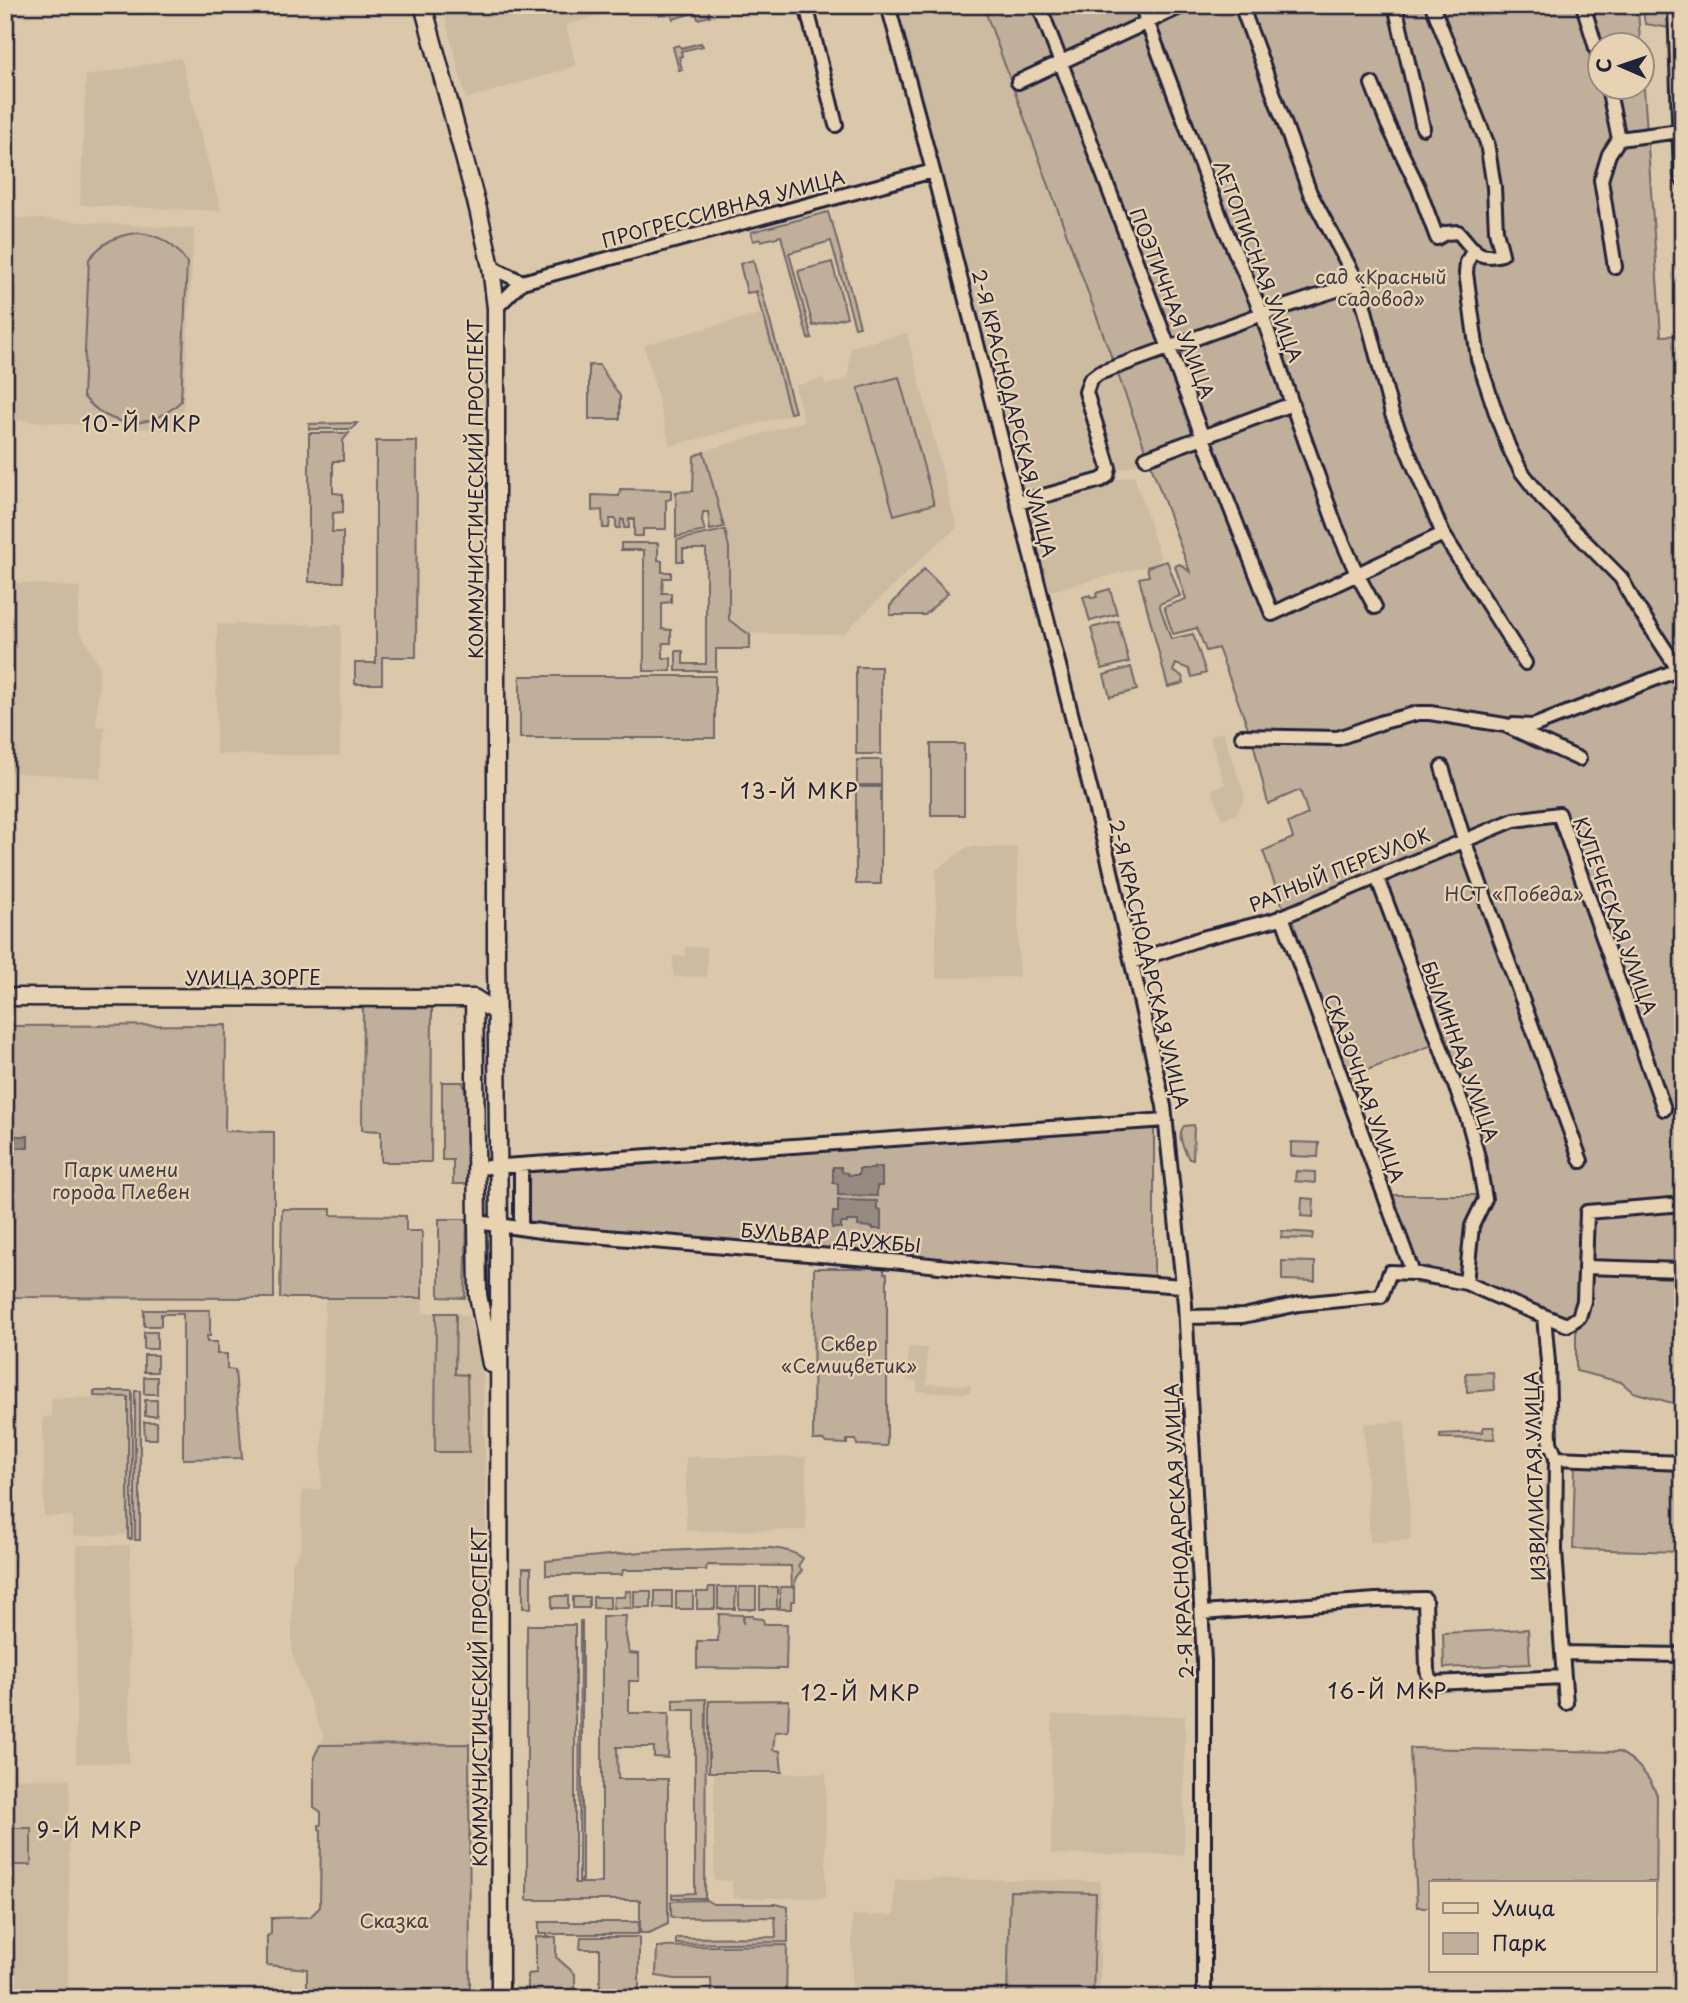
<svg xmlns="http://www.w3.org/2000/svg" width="1688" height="2003" viewBox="0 0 1688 2003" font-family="'Playpen Sans',sans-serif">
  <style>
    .built { fill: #ccbba1 }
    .green { fill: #c0af9a; stroke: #71686a; stroke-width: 2 }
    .water { fill: #978a81; stroke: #686065; stroke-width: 2 }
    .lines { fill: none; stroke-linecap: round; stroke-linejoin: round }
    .minor-casing { stroke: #22223b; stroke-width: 18 }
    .major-casing { stroke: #22223b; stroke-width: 21 }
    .minor { stroke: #e7d2b1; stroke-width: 12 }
    .major { stroke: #e7d2b1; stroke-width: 16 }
    .labels { text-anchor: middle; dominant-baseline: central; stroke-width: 5; stroke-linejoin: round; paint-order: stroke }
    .street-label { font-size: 19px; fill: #22223b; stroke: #e7d2b1 }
    .park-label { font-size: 19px; fill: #423e4e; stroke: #e7d2b1 }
    .neighbourhood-label { font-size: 21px; letter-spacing: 2px; fill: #22223b; stroke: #e7d2b1 }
  </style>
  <rect width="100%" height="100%" fill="#dbc8aa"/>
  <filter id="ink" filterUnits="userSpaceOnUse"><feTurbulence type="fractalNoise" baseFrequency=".0143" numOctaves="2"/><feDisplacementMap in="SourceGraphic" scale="14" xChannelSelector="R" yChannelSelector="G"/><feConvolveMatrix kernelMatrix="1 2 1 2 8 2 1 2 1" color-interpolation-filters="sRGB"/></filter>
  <g filter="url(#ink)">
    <path class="built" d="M442,5H638L566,25L576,66L466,99Z
      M896,5H982L1148,461L1021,499Z
      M181,58L221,211L80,205L86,76Z
      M5,217L194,229L182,431L5,420Z
      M763,313L790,415L670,446L644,345Z
      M907,333L957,528L939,542L843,634H750L730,620V547L705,451L804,421L795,386L823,378L826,385L848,379L851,347Z
      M1134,475L1162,562L1047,592L1024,505Z
      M5,582L80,587L78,628L100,667L96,726L105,727L101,778L5,772Z
      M217,624L341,625L340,756L216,754Z
      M1223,732L1245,797L1237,814L1222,819L1212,789L1225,784L1209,736Z
      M967,847H1017L1019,977L936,978V870Z
      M685,947H707V977H673V956H685Z
      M325,1297L422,1298L423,1313H456L469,1316L483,1375L487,1540L474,1744L320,1745L324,1738L292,1654V1563L301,1548L302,1490L321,1489Z
      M908,1347L927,1348V1384L971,1385L970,1393L917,1392V1381L907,1380Z
      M126,1397L128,1535L73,1536L72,1516H44L43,1417L52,1416L51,1398Z
      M1405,1421L1411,1540L1370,1542L1364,1424Z
      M686,1457H806V1530L686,1531Z
      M77,1545H130L129,1763H76Z
      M1052,1715L1185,1716L1184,1855L1051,1854Z
      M826,1773V1898H733L732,1881L714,1880V1774Z
      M5,1778L70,1779L68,1998H5Z
      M895,1879L1100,1881V1998H852V1916L894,1915Z"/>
    <path class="green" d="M684,5H707L710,16L698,19L696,12L673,19L670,9Z
      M983,5H1431L1434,13L1456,5H1638L1640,45L1600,46V88H1642L1643,74L1661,336L1683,335V666L1535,722L1495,721L1422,709L1337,736L1250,733L1218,648L1206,651L1197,628L1173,634L1164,607L1186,599L1175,566L1180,564L1190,572Z
      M1642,5H1669L1670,28L1645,24Z
      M701,43L703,46L681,51L682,56L679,57L682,70H679L673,47L679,45L681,48Z
      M828,212L831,222H832L860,326L855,327L831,241L789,253L812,338L808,339L781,236L761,241V239L753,241L751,232Z
      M137,233C159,234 175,244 187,263L181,401C150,431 111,430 83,396L89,259C102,243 116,235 137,233Z
      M753,260L795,412L790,413L763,313H762L756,292L758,291L747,293L740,264Z
      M832,262L847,317L813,326L798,271Z
      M589,365H599L620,396V419H589Z
      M899,377L934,504L894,515L858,388Z
      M357,423L352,429H309V424Z
      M309,433H349L343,440V461H333V493L343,494V512L333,513L332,532H343V582H309Z
      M376,441H417L416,657H382V684H355V663H376Z
      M704,452L724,527L710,530L708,512H703L702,521L705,531L676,537V492L693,491L694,456Z
      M620,489L671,490V499L666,500V529H643V536H634V519H629V528H624V520L621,519L620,528H616V519H610L609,528H603L602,510L592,511V495L619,496Z
      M725,530L729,547V620L750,635V649H716V671H676V651H683V664H706V549H683V561H677V540Z
      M621,543H658V560L662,561V572H671V578H663L662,593H671V602L662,603V629L671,630V643H663V658H671V671H644V550H621Z
      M1167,561L1180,596L1159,604L1171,639L1193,634L1206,673L1192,677L1189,669L1176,664L1173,671L1182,676L1184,683L1168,687L1139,578L1149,576L1147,567Z
      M924,569L948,593L925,615H890V606Z
      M1110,589L1117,614L1090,621L1083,597L1090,595L1091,598L1097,597L1096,593Z
      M1118,621L1129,662L1102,669L1091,628Z
      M856,667H881V754H856Z
      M1131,667L1137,690L1110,697L1104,675Z
      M1683,670V1406L1633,1392L1621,1382L1576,1371V1327L1464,1289L1415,1283L1381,1195H1488L1440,1042L1344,1079L1263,851L1293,838L1288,823L1308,814L1300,790L1268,804L1253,742L1339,741L1418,715L1532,728Z
      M520,676H715V738H520Z
      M931,744H964V815H931Z
      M857,760H881V785H857Z
      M856,787H881V884H856Z
      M363,1007L432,1008L431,1162H381V1131L362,1130Z
      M226,1025L225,1131L274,1132V1298L5,1297V1026Z
      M442,1082H463L467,1101V1184H453V1160H442Z
      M1154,1124V1277L534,1224L527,1219L526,1171Z
      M1194,1125L1193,1159H1189C1184,1148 1176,1136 1184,1126Z
      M1291,1142L1319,1143L1318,1157L1291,1156Z
      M1296,1171L1315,1172V1183L1295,1181Z
      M1302,1198L1314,1199L1313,1217L1301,1216Z
      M282,1209H331V1215L406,1216V1231H422V1298H280Z
      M439,1219H467L465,1298L439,1297Z
      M1282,1231L1313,1233L1312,1239L1281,1238Z
      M1282,1261L1315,1262V1281L1282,1280Z
      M814,1268H884V1273L887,1274V1446L857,1445L856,1440H847V1444L826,1443L823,1440H813Z
      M144,1310H210V1336H207V1342H217V1354H227V1369L235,1370L242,1458L183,1459V1314H161V1326H144Z
      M436,1313H456L455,1374L467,1375L469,1452H435Z
      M144,1332H157V1349H144Z
      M144,1355H157V1372H144Z
      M1493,1372L1494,1390L1467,1392L1466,1373Z
      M144,1377H157V1394H144Z
      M94,1391H132V1539H128V1397L94,1396Z
      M135,1391H140V1540H135Z
      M145,1400H157V1416H145Z
      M144,1422H157V1439H145Z
      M1483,1427H1494L1495,1439L1440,1438V1434L1483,1432Z
      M1575,1463L1683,1466V1552L1573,1549Z
      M711,1549C738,1549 782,1542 803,1558L798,1566L802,1570L795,1580V1601H791V1609H780V1587H792L791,1566L707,1565L706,1570H623L622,1575H546V1561L641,1552Z
      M523,1568H531V1608H523Z
      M709,1587H715V1609H697V1592H708Z
      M718,1587H736L735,1609H718Z
      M739,1587H756V1609H739Z
      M760,1587H777V1609H760Z
      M626,1591H631V1608H613L614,1597H625Z
      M634,1591H651V1608H634Z
      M655,1591H672V1608H655Z
      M676,1592H693V1609H676Z
      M552,1596H568V1608H552Z
      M573,1597H589V1608H573Z
      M593,1597H610V1608H593Z
      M719,1614L743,1615V1624L744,1615H753V1618L763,1619L764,1624H787L786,1669L697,1668V1641H718Z
      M602,1616H626L625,1630L629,1653L639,1654V1681H629V1713H669L668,1758L654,1757V1747H617L618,1779H668V1924L649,1933H640V1900H527V1625H575V1883H602Z
      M580,1621H582V1881H579Z
      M1528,1629L1530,1664L1444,1668L1443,1633Z
      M706,1699L705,1898H672V1894L695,1893V1710H673V1700Z
      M789,1700L788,1731L775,1732L773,1750L780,1751L782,1772H709V1701Z
      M469,1744L470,1998H307V1969L267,1965V1936L271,1934V1918L310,1917L320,1907L321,1830L319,1829V1825H321V1812L314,1807V1757L320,1745Z
      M1410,1748L1619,1752C1637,1761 1649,1776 1657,1795L1656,1913L1655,1882H1431V1907H1417Z
      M5,1828H31V1865H5Z
      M1010,1891L1096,1893L1093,1998H1007Z
      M706,1900L713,1904H776L788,1907V1942L676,1944V1938L776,1937L775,1917L675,1918L671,1916V1901Z
      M539,1922H639L638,1934H539Z
      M536,1937H556V1957L575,1974V1998H528V1974L536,1973Z
      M581,1937H639V1998H600V1949H580Z
      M787,1945L786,1998H712L711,1979H675L656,1976L657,1947Z"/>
    <path class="water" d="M12,1136H28V1148H12Z
      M833,1167H841L842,1172L848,1173V1175H859V1169H874V1167H882V1186H877V1196L838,1195V1184L833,1183Z
      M838,1200L877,1201V1210H881V1229H873V1227L858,1226V1221H847V1223H841V1228H832L833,1212H838Z"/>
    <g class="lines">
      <g class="minor-casing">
        <path id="minor" d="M806,5L836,125
          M888,5L933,171L1109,862L1164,1106L1185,1304L1204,1661V1998
          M1039,5L1203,438L1272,614L1443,534
          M1141,5L1223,224L1262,314L1292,404L1335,524L1357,574L1375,607
          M1241,5L1310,193L1358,283L1392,414L1443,534L1525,663
          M1395,5L1423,128
          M1583,5L1600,61
          M1675,5L1681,177L1683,180
          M1018,82L1184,5
          M1372,84L1388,125L1418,187L1437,238L1446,233L1458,232C1474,249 1476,261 1502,254L1496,231L1494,187L1487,143L1432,5
          M1608,88L1619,139L1609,154L1601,180L1615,267
          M1619,139L1680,131
          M1474,249L1467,262L1466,273L1478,359L1499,422L1509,448L1521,471L1542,498L1621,578L1634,602L1678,669
          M491,267L522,282
          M496,308L522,282L933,171
          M1146,458L1292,404
          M1018,503L1101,480L1107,476L1109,468L1086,392L1090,380L1099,373L1262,314L1358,283
          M1512,725L1533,726L1683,668
          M1242,736L1338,738L1383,722L1418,713H1430L1505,725L1579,759
          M1442,767L1464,840L1581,1161
          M1377,877L1468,1120L1478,1157L1485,1199L1472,1226L1466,1283
          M1282,916L1413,1273
          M1132,962L1202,938L1274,920L1514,820L1559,814L1664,1109
          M476,1168L1166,1120
          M477,1222L547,1232L641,1240L892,1261L996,1272L1182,1286
          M521,1228V1165
          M1585,1267L1683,1270
          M1544,1316L1548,1362L1550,1442L1556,1458L1555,1550L1562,1653
          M1186,1317L1243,1316L1299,1304L1381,1296L1390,1272L1413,1273L1466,1283L1514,1304L1567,1325L1579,1317L1584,1301L1587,1212L1683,1204
          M1556,1458L1683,1463
          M1202,1613L1376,1600L1425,1599L1427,1670L1429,1678L1434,1683L1564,1677L1562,1653L1683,1655
          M1564,1677L1566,1703"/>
      </g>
      <g class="major-casing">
        <path id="major" d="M423,5L478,209L491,267L496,308V953L499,1225L500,1998
          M5,997L474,998L496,1012
          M474,998L478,1295L491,1364"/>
      </g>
      <use href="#minor" class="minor"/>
      <use href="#major" class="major"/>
    </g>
  </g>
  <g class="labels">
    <g class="street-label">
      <text transform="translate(723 208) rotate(-15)">ПРОГРЕССИВНАЯ УЛИЦА</text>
      <text transform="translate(1259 261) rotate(69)">ЛЕТОПИСНАЯ УЛИЦА</text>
      <text transform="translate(1173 303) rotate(69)">ПОЭТИЧНАЯ УЛИЦА</text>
      <text transform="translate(1015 413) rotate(76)">2-Я КРАСНОДАРСКАЯ УЛИЦА</text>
      <text transform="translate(475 489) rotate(-90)">КОММУНИСТИЧЕСКИЙ ПРОСПЕКТ</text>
      <text transform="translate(1339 869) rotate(-22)">РАТНЫЙ ПЕРЕУЛОК</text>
      <text transform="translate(1616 915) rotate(70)">КУПЕЧЕСКАЯ УЛИЦА</text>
      <text transform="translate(1150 964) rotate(77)">2-Я КРАСНОДАРСКАЯ УЛИЦА</text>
      <text x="253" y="977">УЛИЦА ЗОРГЕ</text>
      <text transform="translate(1461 1051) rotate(70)">БЫЛИННАЯ УЛИЦА</text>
      <text transform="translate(1365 1088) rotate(70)">СКАЗОЧНАЯ УЛИЦА</text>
      <text transform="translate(831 1237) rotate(5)">БУЛЬВАР ДРУЖБЫ</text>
      <text transform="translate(1534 1476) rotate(-92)">ИЗВИЛИСТАЯ УЛИЦА</text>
      <text transform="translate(1178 1531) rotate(-93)">2-Я КРАСНОДАРСКАЯ УЛИЦА</text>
      <text transform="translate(479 1697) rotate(-90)">КОММУНИСТИЧЕСКИЙ ПРОСПЕКТ</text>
    </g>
    <g class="park-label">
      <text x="1381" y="276">сад «Красный<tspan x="1381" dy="22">садовод»</tspan></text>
      <text x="1514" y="893">НСТ «Победа»</text>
      <text x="121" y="1169">Парк имени<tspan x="121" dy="22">города Плевен</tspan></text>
      <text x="849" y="1343">Сквер<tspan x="849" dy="22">«Семицветик»</tspan></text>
      <text x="394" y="1920">Сказка</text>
    </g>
    <g class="neighbourhood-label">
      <text x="142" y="423">10-Й МКР</text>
      <text x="800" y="790">13-Й МКР</text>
      <text x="1388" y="1690">16-Й МКР</text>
      <text x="861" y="1692">12-Й МКР</text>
      <text x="90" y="1829">9-Й МКР</text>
    </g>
  </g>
  <rect width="1688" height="2003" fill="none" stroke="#e7d2b1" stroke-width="28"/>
  <rect x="14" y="14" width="1660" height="1975" fill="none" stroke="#22223b" stroke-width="2.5" filter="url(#ink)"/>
  <rect x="1429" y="1881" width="228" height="91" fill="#e7d2b1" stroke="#988c82" stroke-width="2"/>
  <rect x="1443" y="1903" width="35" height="10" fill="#e7d2b1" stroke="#988c82" stroke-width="2"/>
  <text x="1492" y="1916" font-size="21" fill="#22223b">Улица</text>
  <rect x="1443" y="1933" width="35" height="21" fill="#c0af9a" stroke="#988c82" stroke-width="2"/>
  <text x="1492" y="1951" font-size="21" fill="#22223b">Парк</text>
  <g transform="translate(1621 66) rotate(272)"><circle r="33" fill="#e7d2b1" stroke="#988c82" stroke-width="2"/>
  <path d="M0-5L12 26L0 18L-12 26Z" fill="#22223b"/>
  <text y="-10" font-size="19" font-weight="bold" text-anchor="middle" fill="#22223b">С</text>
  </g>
</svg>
